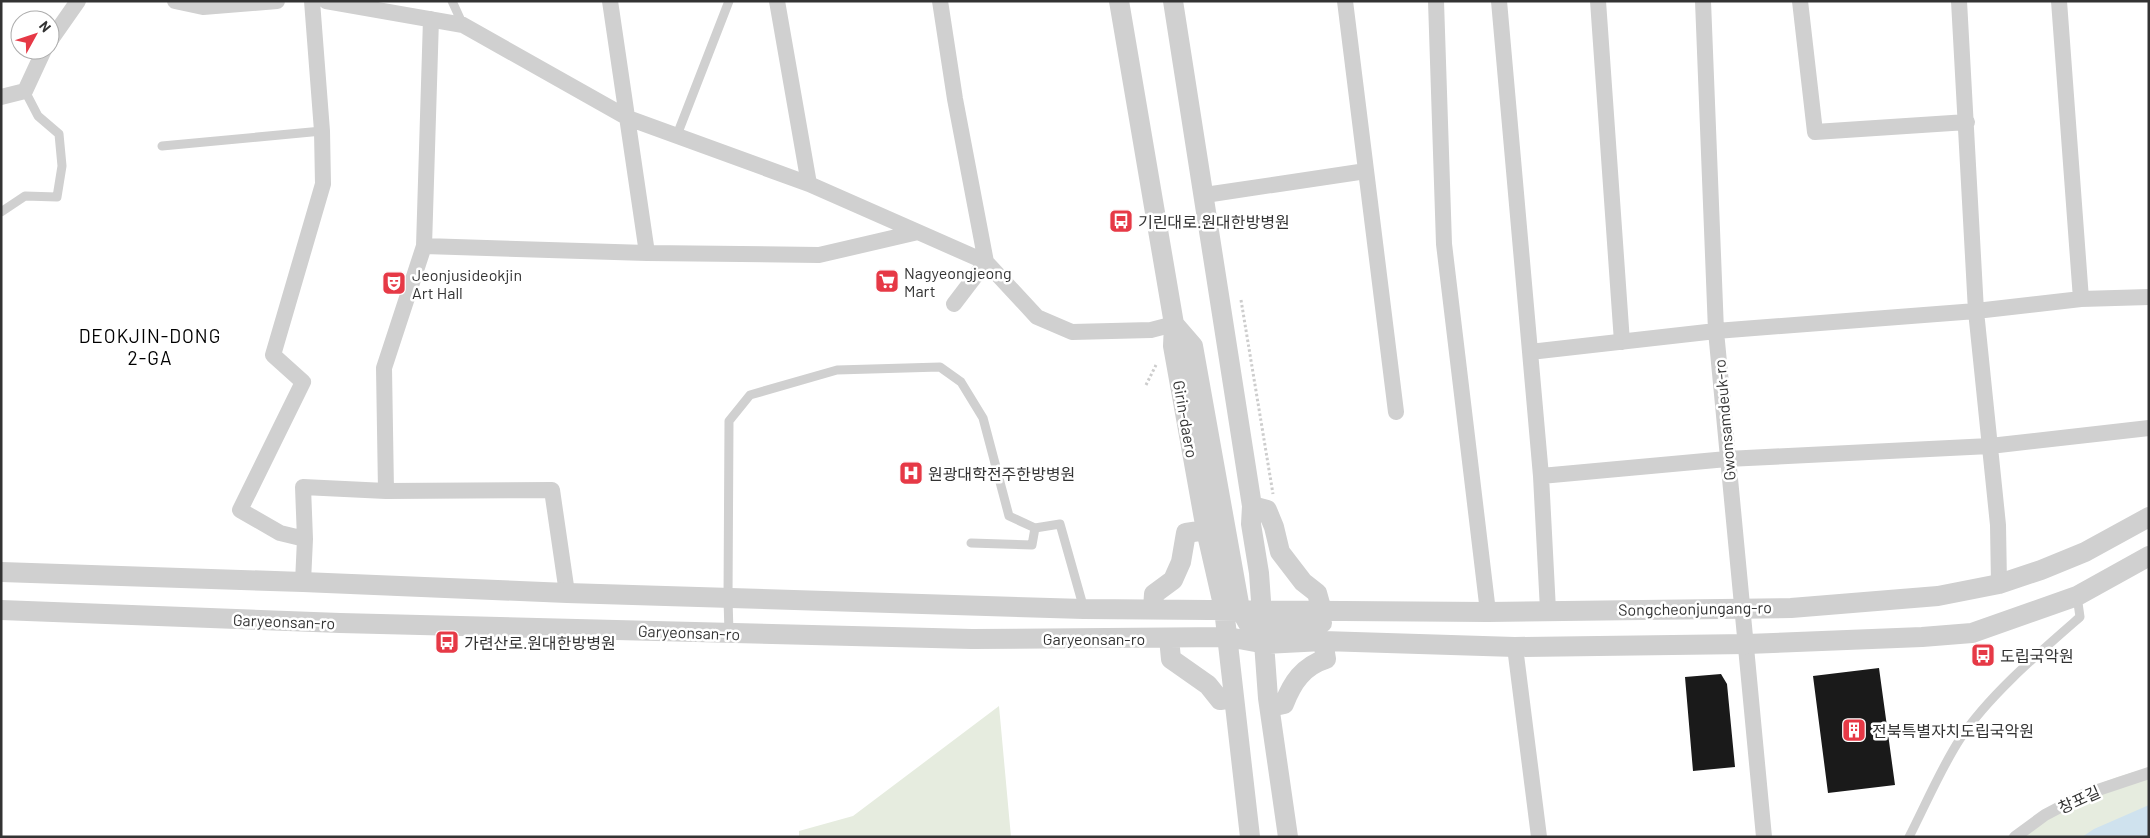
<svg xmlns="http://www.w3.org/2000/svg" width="2150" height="838" viewBox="0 0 2150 838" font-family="Barlow,'Noto Sans KR',sans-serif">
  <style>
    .green { fill: #e6ecdf }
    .water { fill: #cfe2ee }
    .building { fill: #1a1a1a }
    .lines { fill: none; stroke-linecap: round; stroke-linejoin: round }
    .path { stroke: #cdcdcd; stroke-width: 3; stroke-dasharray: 2.5 2.5; stroke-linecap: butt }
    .service { stroke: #d0d0d0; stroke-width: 9 }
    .pedestrian { stroke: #d0d0d0; stroke-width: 12 }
    .minor { stroke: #d0d0d0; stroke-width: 16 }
    .tertiary { stroke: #d0d0d0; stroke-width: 20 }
    .labels { text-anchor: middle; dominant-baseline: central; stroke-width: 5; stroke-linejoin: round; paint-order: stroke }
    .poi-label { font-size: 16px; fill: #333; stroke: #fff; text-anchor: start }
    .street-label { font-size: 16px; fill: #333; stroke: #fff }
    .quarter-label { font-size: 19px; letter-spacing: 1px; fill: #000; stroke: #fff }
  </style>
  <rect width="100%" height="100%" fill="#fff"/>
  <path class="green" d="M999,706L1011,837H799V831L853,816Z
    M2149,768V837H2007C2050,804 2096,781 2149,768Z"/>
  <path class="water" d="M2149,805V837H2082L2094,829Z"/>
  <path class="building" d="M1879,668L1895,785L1828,793L1813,676Z
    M1721,674L1727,684L1735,767L1693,771L1685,677Z"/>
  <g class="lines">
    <path class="path" d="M1241,300L1273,494
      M1146,385L1156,365"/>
    <path class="service" d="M452,1L463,25
      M677,135L729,1
      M162,146L322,131
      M1,212L25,196L57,197L62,166L59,134L38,116L25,91
      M971,543L1032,545L1035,528L1060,524L1084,609
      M729,633L728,599L729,421L750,395L837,370L940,367L961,382L983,418L1009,516L1035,528
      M1909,837C1925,806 1941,768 1960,739C1988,696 2041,651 2080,617L2077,596"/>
    <path class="pedestrian" d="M2015,837L2045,815L2083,795L2149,773"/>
    <path class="minor" d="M175,1L203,7L277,1
      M326,1L463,25L628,118L809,184L777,1
      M940,1L955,99L986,262L954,304
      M1345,1L1396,412
      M1436,1L1444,244L1488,612
      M1499,1L1541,476L1548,610
      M1598,1L1622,342
      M1703,1L1716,331L1764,837
      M1800,1L1815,132L1967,122
      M1959,1L1976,311L1998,525L1999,584
      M2059,1L2081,299
      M50,41L78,1
      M1,97L25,91L44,50
      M809,184L918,232
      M1205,195L1366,171
      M424,246L647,253L610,1
      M647,253L819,255L918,232L986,262L1037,317L1072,332L1151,330L1174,324
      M1530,352L1716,331L1976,311L2081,299L2149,297
      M1541,476L1727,459L1990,446L2149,428
      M386,491L384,368L424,246L431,19
      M305,539L280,533L240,510L303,382L273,355L323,184L322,131L312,1
      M303,582L305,539L303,487L386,491L552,490L567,593
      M1515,647L1539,837"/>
    <path class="tertiary" d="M1119,1L1174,324L1173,346L1206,530L1224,609L1250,837
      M1173,1L1252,506L1251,524L1259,573L1268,698L1288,837
      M1174,324L1193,346L1240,609L1249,625L1266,644
      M1252,506L1267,510L1274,527L1280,552L1303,582L1317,593L1322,611
      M1,572L303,582L567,593L1084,609L1488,612L1791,608L1938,596L1999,584L2041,570L2085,552L2149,517
      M1153,609L1154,594L1173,580L1181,562L1186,533L1206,530
      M1,610L340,623L972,639L1228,637L1266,644L1323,641L1515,647L1747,644L1922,637L1972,633L2077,596L2149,556
      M1249,625L1322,623
      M1169,638L1171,659L1208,685L1220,700L1233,698
      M1270,707L1284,704C1292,683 1303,666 1326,659L1323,641"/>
  </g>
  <defs>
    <g id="bus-square" transform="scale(1.25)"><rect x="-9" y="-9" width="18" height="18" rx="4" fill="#e63946" stroke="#fff"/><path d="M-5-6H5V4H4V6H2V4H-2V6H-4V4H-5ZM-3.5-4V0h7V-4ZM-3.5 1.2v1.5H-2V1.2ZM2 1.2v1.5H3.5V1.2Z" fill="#fff"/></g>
    <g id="supermarket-square" transform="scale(1.25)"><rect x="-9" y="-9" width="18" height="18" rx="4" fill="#e63946" stroke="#fff"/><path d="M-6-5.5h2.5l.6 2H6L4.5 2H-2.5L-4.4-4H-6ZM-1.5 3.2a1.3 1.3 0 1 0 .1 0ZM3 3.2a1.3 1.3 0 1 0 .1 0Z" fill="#fff"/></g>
    <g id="theatre-square" transform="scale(1.25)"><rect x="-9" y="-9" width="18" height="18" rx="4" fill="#e63946" stroke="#fff"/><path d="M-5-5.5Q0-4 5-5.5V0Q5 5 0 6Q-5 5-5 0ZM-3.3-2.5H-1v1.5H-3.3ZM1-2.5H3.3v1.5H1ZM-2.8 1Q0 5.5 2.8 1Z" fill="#fff"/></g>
    <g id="hospital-square" transform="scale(1.25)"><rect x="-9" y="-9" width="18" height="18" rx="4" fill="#e63946" stroke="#fff"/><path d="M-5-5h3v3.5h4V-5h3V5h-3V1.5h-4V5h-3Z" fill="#fff"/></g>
    <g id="building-square" transform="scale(1.25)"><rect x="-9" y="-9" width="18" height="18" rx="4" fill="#e63946" stroke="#fff"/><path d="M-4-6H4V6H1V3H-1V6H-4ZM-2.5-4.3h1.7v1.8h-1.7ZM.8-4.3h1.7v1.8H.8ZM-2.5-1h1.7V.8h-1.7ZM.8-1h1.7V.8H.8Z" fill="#fff"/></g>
  </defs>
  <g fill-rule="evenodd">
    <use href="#bus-square" x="1121" y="221"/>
    <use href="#supermarket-square" x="887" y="281"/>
    <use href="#theatre-square" x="394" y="283"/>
    <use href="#hospital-square" x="911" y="473"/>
    <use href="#bus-square" x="447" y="642"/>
    <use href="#bus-square" x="1983" y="655"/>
    <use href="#building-square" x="1854" y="730"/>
  </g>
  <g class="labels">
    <g class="poi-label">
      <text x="1138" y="221">기린대로.원대한방병원</text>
      <text x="904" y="272">Nagyeongjeong<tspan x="904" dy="18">Mart</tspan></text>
      <text x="412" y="274">Jeonjusideokjin<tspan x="412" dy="18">Art Hall</tspan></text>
      <text x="928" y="473">원광대학전주한방병원</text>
      <text x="464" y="642">가련산로.원대한방병원</text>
      <text x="2000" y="655">도립국악원</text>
      <text x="1872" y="730">전북특별자치도립국악원</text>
    </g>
    <g class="street-label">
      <text transform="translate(1186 419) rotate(80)">Girin-daero</text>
      <text transform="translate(1724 420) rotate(-95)">Gwonsamdeuk-ro</text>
      <text transform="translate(1695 608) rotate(-1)">Songcheonjungang-ro</text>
      <text transform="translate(284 621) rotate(2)">Garyeonsan-ro</text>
      <text transform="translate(689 632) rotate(2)">Garyeonsan-ro</text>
      <text x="1094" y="638">Garyeonsan-ro</text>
      <text transform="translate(2079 799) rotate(-24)">창포길</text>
    </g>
    <g class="quarter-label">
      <text x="150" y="335">DEOKJIN-DONG<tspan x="150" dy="22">2-GA</tspan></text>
    </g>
  </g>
  <rect width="2150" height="838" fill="none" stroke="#333333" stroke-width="5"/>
  <g transform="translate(35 35) rotate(50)"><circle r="24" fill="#ffffff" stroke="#adadad"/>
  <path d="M0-4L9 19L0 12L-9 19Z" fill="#e63946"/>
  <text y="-8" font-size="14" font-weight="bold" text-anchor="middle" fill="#333333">N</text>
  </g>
</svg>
